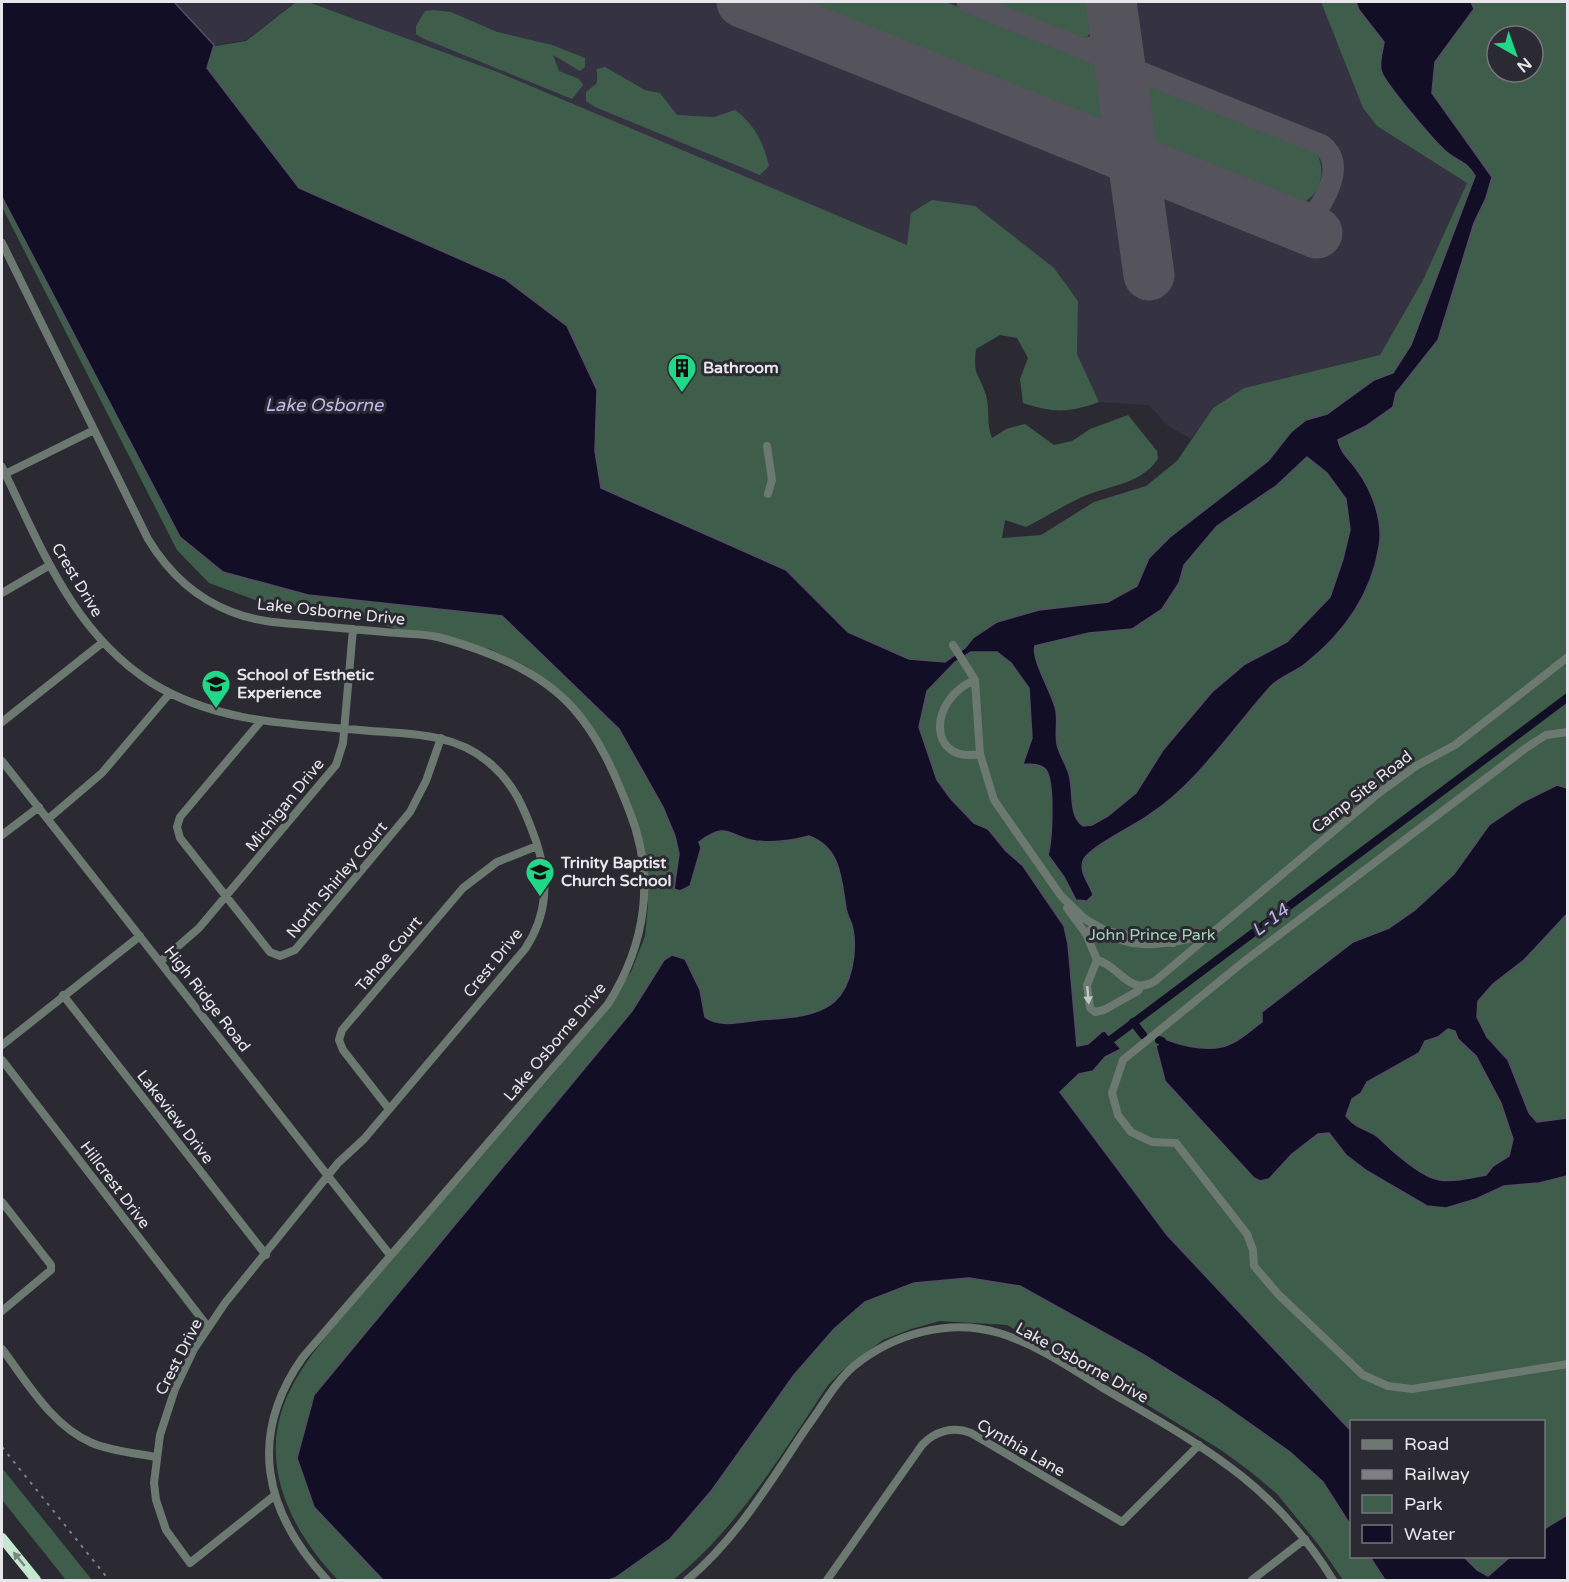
<svg xmlns="http://www.w3.org/2000/svg" width="1569" height="1582" viewBox="0 0 1569 1582" font-family="'Varela Round',sans-serif">
  <style>
    .built { fill: #353341 }
    .green { fill: #3f5d4b; fill-rule: evenodd }
    .water { fill: #120e26; stroke: #524f61; stroke-width: 1.5; fill-rule: evenodd }
    .lines { fill: none; stroke-linecap: round; stroke-linejoin: round }
    .canal { stroke: #120e26; stroke-width: 8 }
    .taxiway { stroke: #55545c; stroke-width: 21 }
    .runway { stroke: #55545c; stroke-width: 51 }
    .minor { stroke: #6b7970; stroke-width: 8 }
    .highway { stroke: #c4e7d0; stroke-width: 10 }
    .rail { stroke: #7f7f85; stroke-width: 2; stroke-dasharray: 3 6; stroke-linecap: butt }
    .oneway { fill: #c1c5c6 }
    .oneway2 { fill: #788881 }
    .labels { text-anchor: middle; dominant-baseline: central; stroke-width: 6; stroke-linejoin: round; paint-order: stroke }
    .poi-label { font-size: 16px; font-weight: bold; fill: #e6e6eb; stroke: #2b2a32; text-anchor: start }
    .street-label { font-size: 16px; fill: #e6e6eb; stroke: #2b2a32 }
    .park-label { font-size: 16px; fill: #9fd8b5; stroke: #2b2a32 }
    .water-label { font-size: 18px; font-style: italic; fill: #bfb9f0; stroke: #2b2a32 }
  </style>
  <rect width="100%" height="100%" fill="#2b2a32"/>
  <path class="built" d="M174,2H295L246,40L214,45Z
    M306,2H1321L1363,108L1377,126L1467,183L1423,280L1380,355L1244,388L1213,408L1191,439L1167,425L1149,405L1099,402L1077,354L1078,301L907,245Z"/>
  <path class="green" d="M2,2H173L215,46L246,41L296,2H308L500,73L907,245L911,213L932,200L975,206L1054,268L1078,301L1077,354L1099,402C1069,413 1053,413 1023,403L1020,379L1028,358L1017,338L1000,335L976,349C973,378 978,370 986,395C990,409 986,423 992,438L1006,429L1025,424L1054,445L1072,441L1090,429L1128,415L1157,451L1158,459C1139,486 1107,485 1080,498C1061,507 1044,518 1026,527L1005,520L1002,538L1041,535L1094,502L1146,486L1177,461L1213,408L1244,388L1380,355L1423,280L1467,183L1377,126L1363,108L1321,2H1567V1580H1343L1318,1544L1277,1494L1251,1472L1221,1450L1136,1398L1007,1325L940,1321L911,1329L883,1340L842,1371L828,1385C782,1454 737,1529 673,1580H338C295,1535 260,1472 283,1407C299,1363 334,1328 363,1292C399,1249 436,1206 472,1163L475,1164L559,1067L631,972L645,936L648,905L641,838L606,749L561,691L526,666L490,649L408,633L355,615L258,601L209,583L177,550L2,207ZM1497,36H1533V72H1497ZM1352,1422H1544V1556H1352Z
    M793,2H946L1095,62L1103,69L1116,129Z
    M985,2H1097L1100,22L1087,37L1076,38Z
    M433,10L451,12L497,32L552,45L585,58V67L580,71L553,55L559,71L579,79L583,85L572,99L422,38L416,34V26L425,11Z
    M605,67L645,90L660,93L677,115L714,117L735,110C755,125 763,142 769,166L760,175L595,107L586,101V92L597,83V69Z
    M1142,82L1314,150C1327,165 1323,197 1300,203C1296,204 1289,202 1285,202L1144,144L1137,91Z
    M2,1468L92,1580H66L2,1500Z"/>
  <path class="water" d="M2,2H174L214,45L207,68L299,188L505,279L567,326L597,390L595,451L601,488L786,570L848,632L909,659L945,662L965,648L973,638L997,622L1039,610L1108,602L1137,586L1149,558L1170,537L1268,461L1291,432L1306,420L1327,414L1374,380L1393,373L1411,345L1475,176C1466,161 1461,163 1448,153C1438,146 1382,80 1381,70C1379,62 1383,50 1384,42L1359,10L1356,2H1471L1474,9L1435,62L1432,93L1492,177L1486,198L1474,223L1438,340L1396,393L1393,407L1366,426L1338,440C1340,452 1350,460 1357,470C1372,490 1384,522 1379,547C1371,595 1343,634 1305,664C1295,672 1280,677 1271,686C1233,728 1197,784 1149,815C1137,824 1087,848 1083,861C1079,873 1090,884 1093,895L1087,901L1076,900L1064,877L1048,855C1052,841 1055,782 1046,770C1041,764 1031,764 1023,764L1032,738L1029,688L1011,663L997,652H971L955,662L927,691L919,727L937,780L951,799L974,823L988,829L1006,851L1023,866L1064,926L1068,944L1077,1046L1088,1044L1104,1030L1121,1049L1105,1057L1093,1071L1079,1074L1060,1092L1167,1235L1351,1431V1526L1323,1482L1290,1452L1218,1401L1144,1355L1020,1286L969,1278L914,1283L865,1302L834,1329L794,1375L712,1490L670,1539L615,1578L608,1580H383L314,1507L297,1458L314,1395L632,1011L664,960L672,955L685,959L700,990L705,1017C718,1028 743,1022 759,1020C783,1018 815,1018 834,1002C852,986 857,952 853,930C852,922 847,916 846,908C841,878 841,848 809,836C791,841 775,843 756,841C729,837 728,820 699,842L701,848L690,886L680,891L674,889L679,854L675,836L663,807L619,729L502,616L308,595L223,572L180,537L2,197ZM1307,457L1327,473L1346,499L1350,530L1343,559L1330,597L1287,642L1245,664L1212,692L1163,750L1136,793L1108,816L1092,825L1083,826C1068,815 1074,791 1069,774C1066,764 1059,754 1057,744C1055,733 1058,722 1056,711C1053,694 1031,660 1035,646L1089,633L1132,629L1162,609L1179,583L1184,565L1217,526L1276,486Z
    M1557,785L1567,788V914L1524,960L1493,984L1478,1001L1477,1017L1487,1037L1508,1060L1529,1113L1537,1122L1567,1118V1176L1539,1183L1504,1186L1476,1199L1446,1208L1427,1206L1367,1171L1346,1155L1329,1133L1318,1134L1292,1154L1269,1179L1260,1181L1254,1178L1165,1081L1156,1046L1165,1039C1183,1046 1211,1053 1230,1044C1241,1040 1252,1029 1262,1022V1012L1353,942L1389,928L1415,910L1454,874L1489,825L1523,802ZM1448,1029L1455,1031L1458,1039L1476,1056L1501,1103L1513,1139L1509,1156L1493,1166L1486,1175C1471,1178 1455,1182 1440,1180C1422,1178 1392,1151 1380,1139C1370,1129 1358,1131 1346,1116L1352,1099L1361,1093L1367,1082L1419,1053L1425,1041L1438,1037Z
    M1567,1515V1580H1385L1370,1557H1464L1477,1570L1488,1576L1510,1557L1544,1556V1529Z"/>
  <g class="lines">
    <path class="canal" d="M1133,1022L1143,1035
      M1159,1040L1162,1041
      M1105,1044L1568,697"/>
    <path class="taxiway" d="M967,2L1322,145C1349,167 1320,208 1304,228
      M1082,48C1102,48 1110,37 1113,19"/>
    <path class="runway" d="M742,2L1317,233
      M1111,2L1149,275"/>
    <path class="minor" d="M2,243L148,539C168,572 195,598 232,612C259,623 288,623 316,626C344,628 371,631 398,633C411,634 426,634 438,637C486,650 539,670 573,708C599,737 615,774 629,810C656,877 646,944 608,1004L303,1357C247,1436 264,1512 327,1580
      M767,446L772,480L768,494
      M2,467C41,547 73,633 152,683C218,724 296,724 371,731C412,734 454,734 487,761C514,782 525,810 536,841C549,880 548,914 525,949L364,1139L338,1163L225,1303L194,1349L175,1389L160,1435L154,1483L156,1500L166,1530L190,1563L274,1496
      M3,475L94,430
      M2,593L50,565
      M953,645L975,680L980,754L994,800L1061,896L1085,919L1106,931L1173,943
      M975,680C927,700 928,764 980,754
      M261,721L180,817L177,827L180,838L270,952L280,956L295,950L410,812L426,781L441,738
      M2,722L102,643
      M1568,732L1546,735L1526,748L1242,963L1123,1060L1112,1093L1118,1115L1131,1132L1152,1142L1176,1143L1247,1234L1253,1250L1254,1266L1278,1294L1363,1375L1388,1386L1412,1389L1568,1364
      M2,761L390,1255
      M48,819L102,773L170,693
      M2,835L39,807
      M1067,908L1086,934
      M1096,925L1086,934L1097,960L1087,985L1090,1008L1095,1012L1104,1010L1138,991L1141,986
      M1110,934C1135,952 1179,942 1206,935
      M1097,960C1119,965 1129,997 1155,981L1379,793L1416,766L1455,745L1568,657
      M160,962L199,928L336,765L343,743L353,629
      M63,995L266,1255
      M2,1045L140,936
      M2,1060L208,1327
      M389,1109L343,1050L339,1040L342,1030L463,888L497,862L537,846
      M2,1202L51,1265V1270L2,1311
      M2,1349C27,1382 52,1426 92,1443C111,1451 134,1453 156,1457
      M687,1580C737,1539 771,1480 807,1427C822,1407 835,1382 854,1366C893,1334 949,1318 999,1333C1036,1344 1071,1368 1103,1388C1200,1445 1272,1481 1333,1580
      M827,1580L922,1445C935,1431 953,1426 971,1433L1122,1522L1199,1445
      M1252,1580L1305,1539"/>
    <path class="highway" d="M2,1538L36,1580"/>
    <path class="rail" d="M2,1447L109,1580"/>
  </g>
  <defs><path id="oneway-solid" d="M-6-.8H1V-3.2L6.5 0L1 3.2V.8H-6Z" transform="scale(1.5)"/></defs>
  <use class="oneway" href="#oneway-solid" transform="translate(1088 995) rotate(85)"/>
  <use class="oneway2" href="#oneway-solid" transform="translate(19 1559) rotate(-129)"/>
  <defs>
    <g id="building-pin" transform="scale(1.5)"><path d="M0 17L-7.5 6A9.5 9.5 0 1 1 7.5 6Z" fill="#20d887" stroke="#2b2a32"/><path d="M-4-6H4V6H1V3H-1V6H-4ZM-2.5-4.3h1.7v1.8h-1.7ZM.8-4.3h1.7v1.8H.8ZM-2.5-1h1.7V.8h-1.7ZM.8-1h1.7V.8H.8Z" fill="#111"/></g>
    <g id="school-pin" transform="scale(1.5)"><path d="M0 17L-7.5 6A9.5 9.5 0 1 1 7.5 6Z" fill="#20d887" stroke="#2b2a32"/><path d="M0-5L7-2L0 1L-7-2ZM-4 1L0 2.5L4 1V4Q0 6-4 4Z" fill="#111"/></g>
  </defs>
  <g fill-rule="evenodd">
    <use href="#building-pin" x="682" y="368"/>
    <use href="#school-pin" x="216" y="684"/>
    <use href="#school-pin" x="540" y="872"/>
  </g>
  <g class="labels">
    <g class="poi-label">
      <text x="703" y="368">Bathroom</text>
      <text x="237" y="675">School of Esthetic<tspan x="237" dy="18">Experience</tspan></text>
      <text x="561" y="863">Trinity Baptist<tspan x="561" dy="18">Church School</tspan></text>
    </g>
    <g class="street-label">
      <text transform="translate(77 580) rotate(59)">Crest Drive</text>
      <text transform="translate(331 612) rotate(6)">Lake Osborne Drive</text>
      <text transform="translate(1362 792) rotate(-38)">Camp Site Road</text>
      <text transform="translate(285 805) rotate(-51)">Michigan Drive</text>
      <text transform="translate(337 880) rotate(-50)">North Shirley Court</text>
      <text transform="translate(389 954) rotate(-50)">Tahoe Court</text>
      <text transform="translate(493 963) rotate(-51)">Crest Drive</text>
      <text transform="translate(207 999) rotate(52)">High Ridge Road</text>
      <text transform="translate(555 1042) rotate(-50)">Lake Osborne Drive</text>
      <text transform="translate(175 1117) rotate(52)">Lakeview Drive</text>
      <text transform="translate(115 1185) rotate(53)">Hillcrest Drive</text>
      <text transform="translate(179 1357) rotate(-63)">Crest Drive</text>
      <text transform="translate(1082 1363) rotate(29)">Lake Osborne Drive</text>
      <text transform="translate(1021 1448) rotate(30)">Cynthia Lane</text>
    </g>
    <g class="park-label">
      <text x="1152" y="935">John Prince Park</text>
    </g>
    <g class="water-label">
      <text x="324" y="405">Lake Osborne</text>
      <text transform="translate(1270 920) rotate(-37)">L-14</text>
    </g>
  </g>
  <rect width="1569" height="1582" fill="none" stroke="#e6e6eb" stroke-width="6"/>
  <rect x="1350" y="1420" width="195" height="138" fill="#2b2a32" stroke="#76757c" stroke-width="1.5"/>
  <rect x="1362" y="1440" width="30" height="9" fill="#6b7970" stroke="#76757c" stroke-width="1.5"/>
  <text x="1404" y="1450" font-size="18" fill="#e6e6eb">Road</text>
  <rect x="1362" y="1470" width="30" height="9" fill="#7f7f85" stroke="#76757c" stroke-width="1.5"/>
  <text x="1404" y="1480" font-size="18" fill="#e6e6eb">Railway</text>
  <rect x="1362" y="1495" width="30" height="18" fill="#3f5d4b" stroke="#76757c" stroke-width="1.5"/>
  <text x="1404" y="1510" font-size="18" fill="#e6e6eb">Park</text>
  <rect x="1362" y="1525" width="30" height="18" fill="#120e26" stroke="#76757c" stroke-width="1.5"/>
  <text x="1404" y="1540" font-size="18" fill="#e6e6eb">Water</text>
  <g transform="translate(1515 54) rotate(140)"><circle r="28" fill="#2b2a32" stroke="#76757c" stroke-width="1.5"/>
  <path d="M0-4.5L10 22L0 15L-10 22Z" fill="#20d887"/>
  <text y="-9" font-size="16" font-weight="bold" text-anchor="middle" fill="#e6e6eb">N</text>
  </g>
</svg>
